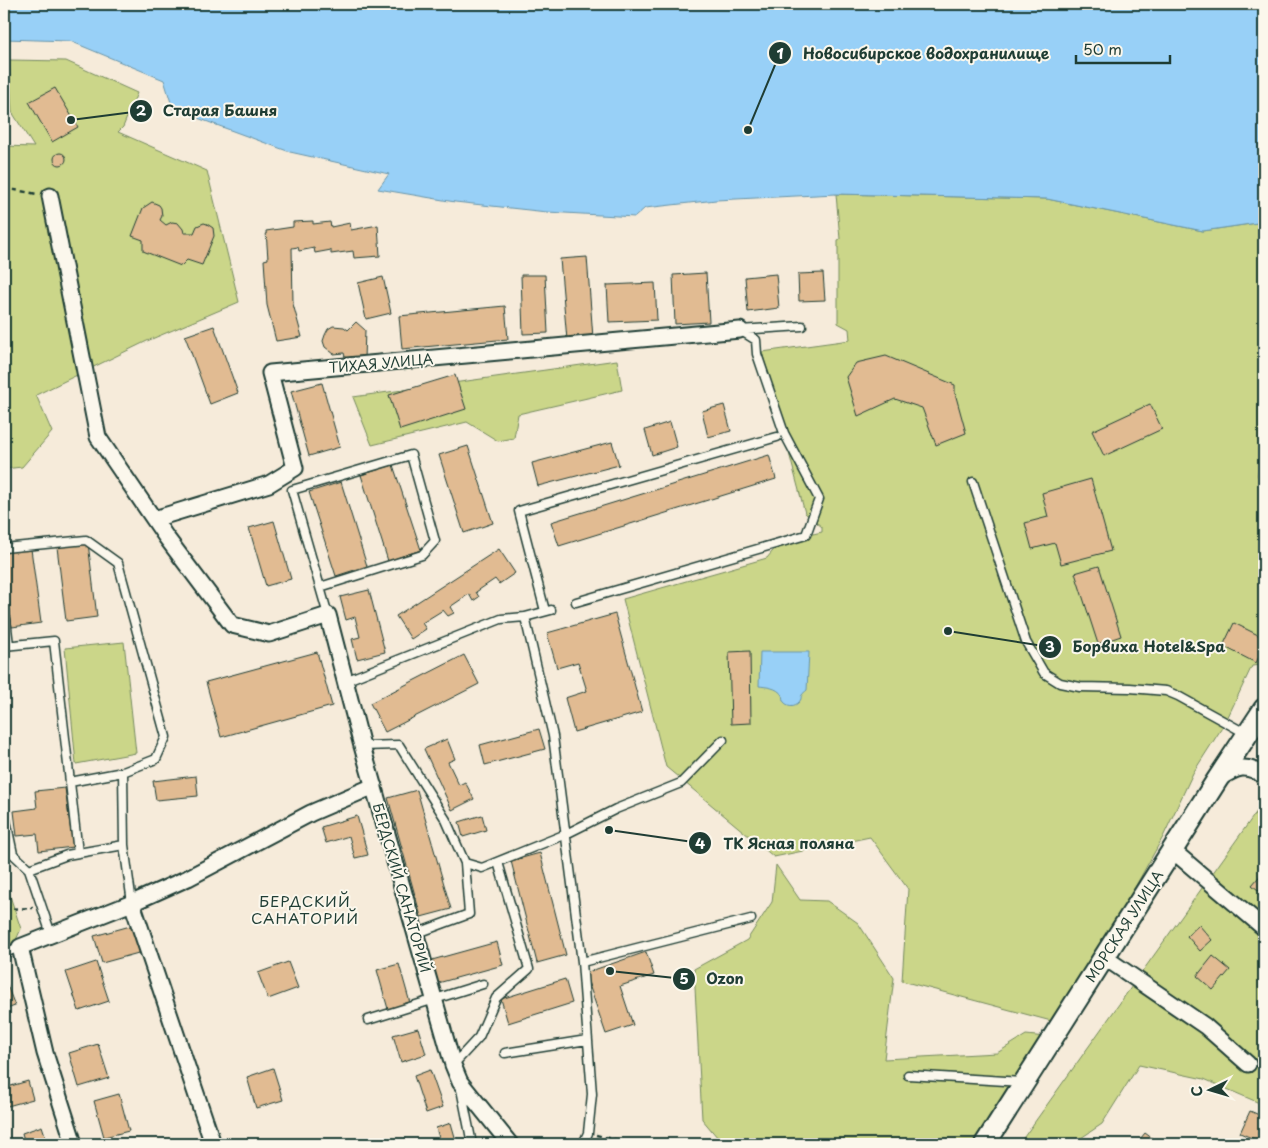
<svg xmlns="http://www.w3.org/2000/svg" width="1268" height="1148" viewBox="0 0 1268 1148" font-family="'Playpen Sans',sans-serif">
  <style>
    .green { fill: #cbd689; stroke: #758a5e }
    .water { fill: #98d0f7; stroke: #6895a9 }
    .building { fill: #e1bb92; stroke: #1f3d34 }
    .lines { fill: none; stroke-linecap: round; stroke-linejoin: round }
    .lane-casing { stroke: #1f3d34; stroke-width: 11 }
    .street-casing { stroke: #1f3d34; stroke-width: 19 }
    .secondary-casing { stroke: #1f3d34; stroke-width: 24 }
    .path { stroke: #1f3d34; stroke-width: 2.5; stroke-dasharray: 5 4; stroke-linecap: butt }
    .lane { stroke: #fbf7ec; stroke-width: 8 }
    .street { stroke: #fbf7ec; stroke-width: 15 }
    .secondary { stroke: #fbf7ec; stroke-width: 20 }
    .labels { text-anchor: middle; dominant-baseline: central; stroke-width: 4; stroke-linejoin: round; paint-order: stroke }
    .street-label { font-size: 14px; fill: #1f3d34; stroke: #fbf7ec }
    .neighbourhood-label { font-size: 15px; letter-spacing: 1px; fill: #1f3d34; stroke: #fbf7ec }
    .leader { fill: none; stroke: #1f3d34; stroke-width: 2 }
    .callout-dot { fill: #1f3d34; stroke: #fbf7ec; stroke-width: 2 }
    .mark-label { font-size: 15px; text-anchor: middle; font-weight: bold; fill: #fff }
    .callout-label { font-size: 15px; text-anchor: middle; font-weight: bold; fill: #1f3d34; stroke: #fbf7ec; stroke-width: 4; stroke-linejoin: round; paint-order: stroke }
  </style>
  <rect width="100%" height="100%" fill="#f6ebda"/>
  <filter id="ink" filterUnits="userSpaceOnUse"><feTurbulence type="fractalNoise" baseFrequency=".02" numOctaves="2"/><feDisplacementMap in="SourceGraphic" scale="10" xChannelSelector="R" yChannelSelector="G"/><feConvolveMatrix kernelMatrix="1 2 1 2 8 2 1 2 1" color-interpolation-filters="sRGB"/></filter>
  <g filter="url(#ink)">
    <path class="green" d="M9,60L66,61L137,93L123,127L118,132L207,171L239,302L147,341L36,395L52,432L22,467L4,469V146L34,147L12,112Z
      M836,194L1047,199L1203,231L1264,222V663L1263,665L1252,666L1225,723L1193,773L1163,837L1115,923L1055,1022L902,981L908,889L870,837L774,857L666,767L623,599L767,558L781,541L822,532V527L805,513L762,352L850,340L849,329L838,323V240L840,239Z
      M617,360L622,390L518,414L514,438L498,441L467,422L372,445L353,397Z
      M124,642L136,753L76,764L65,648Z
      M1260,807H1264V1105L1204,1079L1139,1065L1102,1124L1072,1144H1019Z
      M776,865L800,900L827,901L858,923L894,978L884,1059L997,1053L1026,1035L1046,1037L977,1144H723L702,1119L694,969L747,940L772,902Z
      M4,878L21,929L4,966Z"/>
    <path class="water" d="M4,4H1264V222L1203,231L1047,199L836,194L716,200L645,208L635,217L547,212L455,202L378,189L389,174L290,152L173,109L164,80L70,41L4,39Z
      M760,652H809L807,690C805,692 803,693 802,695C801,697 801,698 801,699C798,706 789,708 784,702C782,700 783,697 782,695C777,687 766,687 759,686Z"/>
    <path class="building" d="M55,88L78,127L52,142L29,102Z
      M54 159a6 6 0 1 1 12 0a6 6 0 1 1-12 0Z
      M152,202L159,205L161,208L162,216L160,220L166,225L172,222L178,223L183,229L184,233H194L197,226L204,223L207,224L213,228L214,236L202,265L187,260L181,266L143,251V240L132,236L143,208Z
      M313,221V224L330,222L331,227L350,223L351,230L378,225L380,256L354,258L353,251L331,254V250L315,253L314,248L299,251L298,247L292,248L293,304L302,337L276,341L267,305L264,260L268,259L266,231L293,227V222Z
      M587,257L593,338L567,340L560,259Z
      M706,273L709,322L675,324L673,275Z
      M823,273L825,300L799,301L798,274Z
      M776,274L779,308L748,312L745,277Z
      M521,275H545L548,333L523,334Z
      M383,277L391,313L366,319L358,283Z
      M655,283L657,320L609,322L607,285Z
      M505,306L508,339L402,349L399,316Z
      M356,322L365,330L364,359L346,361L344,353L334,354L325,347L323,341L325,335L328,329L333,326L344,327L348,330Z
      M214,326L238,393L210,404L185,336Z
      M886,356L955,385V393L966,433L936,445L922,408L895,399L858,416L846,377L856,363Z
      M455,375L466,409L400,430L389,395Z
      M322,383L340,447L309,456L291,391Z
      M1150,404L1162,429L1104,456L1092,431Z
      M724,405L731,431L708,437L702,411Z
      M670,422L677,447L652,455L645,430Z
      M612,442L619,465L538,486L532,463Z
      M468,446L493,523L464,533L439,455Z
      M769,455L776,479L559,546L551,522Z
      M393,465L421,550L388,561L361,475Z
      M1091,479L1111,551L1061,564L1055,543L1032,549L1025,523L1048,517L1042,493Z
      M341,482L367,566L336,576L309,492Z
      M274,521L291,579L266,586L249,528Z
      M88,543L97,617L66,621L57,547Z
      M31,549L41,623L12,627L4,566V552Z
      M499,549L515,573L499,584L495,579L476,592L479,597L473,601L469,594L450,607L454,613L448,616L443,610L422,623L426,629L411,639L396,616Z
      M1099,566L1121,636L1098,644L1075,573Z
      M369,590L385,652L357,659L352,639L360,637L355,617L346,620L340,597Z
      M615,614L642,712L574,732L565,698L587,691L578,662L557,668L547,633Z
      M1234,623L1264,638V646L1256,663L1223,646Z
      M750,651L751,723L731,724L729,652Z
      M317,652L332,706L221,737L206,682Z
      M464,655L479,684L385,732L370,703Z
      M539,729L545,749L485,765L480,745Z
      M447,739L455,759L448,762L459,785L465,782L474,799L452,810L424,749Z
      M196,776L198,796L156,800L153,781Z
      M65,788L73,847L39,851L37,834L17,836L14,811L37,808L35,791Z
      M417,790L451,909L421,917L388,798Z
      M482,815L486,830L463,837L459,822Z
      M357,816L368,855L355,858L349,836L326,843L321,827Z
      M540,853L566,955L537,963L511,861Z
      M1264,871V895L1252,885Z
      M134,925L142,952L102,963L94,936Z
      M1199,925L1212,940L1200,951L1187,936Z
      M497,942L503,965L438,983L432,960Z
      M646,952L654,975L620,986L633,1025L606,1034L585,973Z
      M1213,956L1230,970L1213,990L1197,976Z
      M96,962L109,1001L79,1011L66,972Z
      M288,962L298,988L268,999L258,973Z
      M399,964L410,1003L388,1009L377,970Z
      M565,979L572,1003L508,1023L501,999Z
      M5,980L15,1006L4,1010V981Z
      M418,1028L426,1054L401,1062L393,1035Z
      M98,1044L109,1078L79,1087L69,1053Z
      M273,1068L283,1100L256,1108L247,1077Z
      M430,1070L443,1107L426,1113L414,1076Z
      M28,1081L33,1099L4,1107V1088Z
      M119,1094L129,1131L104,1137L94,1101Z
      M1250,1111L1264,1117V1144H1251L1254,1139L1240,1133Z
      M451,1123L457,1144H441L436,1128Z
      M42,1126L48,1144H25L22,1133Z
      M1145,1133L1160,1144H1136Z"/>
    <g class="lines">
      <g class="lane-casing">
        <path id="lane" d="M740,330L802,326
          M1263,475L1264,464
          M973,482L1026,642L1044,673L1060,683L1080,687L1130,688L1166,691L1178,696L1245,733
          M4,548L86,540L118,563L166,737L156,759L123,772L124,845L132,903
          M320,587L422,555L435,541L411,455L292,490L328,615
          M576,602L806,535L819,499L784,433L757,354L756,340L740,330
          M4,603L9,645
          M545,611L519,511L777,437
          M525,617L551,610
          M4,646L54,641L78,853
          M345,681L501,619L525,617L553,736L582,962L592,1094L588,1133L583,1144
          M362,746L399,745L446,820L465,863L482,868L566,834L616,809L681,783L723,740
          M70,782L123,772
          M4,811L13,854L29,869L67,855L124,845
          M29,869L51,934
          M415,934L469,914L465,863
          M4,953L20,947
          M582,962L751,919
          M368,1020L483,984
          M505,1053L587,1040
          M453,1065L479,1037L496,998L529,969L498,862
          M908,1075L1022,1082
          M461,1089L472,1144"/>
      </g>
      <g class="street-casing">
        <path id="street" d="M50,196L98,437L166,537L232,625L269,634L328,615L362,746L453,1065L460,1082L510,1144
          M154,519L269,484L295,468L270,373L740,330
          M1220,778C1237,767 1246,763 1264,776
          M1172,850L1264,928
          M132,903L213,1144
          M1104,957L1205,1026L1248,1064
          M74,1144L45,1053L20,947L132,903L188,878L311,813L374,786"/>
      </g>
      <g class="secondary-casing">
        <path id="secondary" d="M985,1144L1217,780L1264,709"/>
      </g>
      <path class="path" d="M4,188L37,194
        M4,909L33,908
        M596,1135L635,1144"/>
      <use href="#lane" class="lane"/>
      <use href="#street" class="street"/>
      <use href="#secondary" class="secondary"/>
    </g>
  </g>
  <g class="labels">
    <g class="street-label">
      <text transform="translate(381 363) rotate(-5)">ТИХАЯ УЛИЦА</text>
      <text transform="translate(402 888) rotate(74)">БЕРДСКИЙ САНАТОРИЙ</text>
      <text transform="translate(1124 926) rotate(-57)">МОРСКАЯ УЛИЦА</text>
    </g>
    <g class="neighbourhood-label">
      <text x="305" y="900">БЕРДСКИЙ<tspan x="305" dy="17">САНАТОРИЙ</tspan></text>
    </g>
  </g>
  <path class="leader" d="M748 130L780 53M71 120L141 111M948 631L1050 647M609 830L700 843M610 971L684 979"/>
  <g class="callout-dot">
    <circle cx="748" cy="130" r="5"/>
    <circle cx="71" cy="120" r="5"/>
    <circle cx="948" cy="631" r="5"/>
    <circle cx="609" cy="830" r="5"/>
    <circle cx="610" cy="971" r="5"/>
    <circle cx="780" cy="53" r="12"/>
    <circle cx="141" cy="111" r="12"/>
    <circle cx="1050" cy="647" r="12"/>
    <circle cx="700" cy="843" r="12"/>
    <circle cx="684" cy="979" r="12"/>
  </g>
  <g class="mark-label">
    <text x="780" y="59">1</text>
    <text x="141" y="116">2</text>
    <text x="1050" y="652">3</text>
    <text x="700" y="849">4</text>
    <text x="684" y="984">5</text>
  </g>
  <g class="callout-label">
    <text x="926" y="59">Новосибирское водохранилище</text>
    <text x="220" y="116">Старая Башня</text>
    <text x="1149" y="652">Борвиха Hotel&amp;Spa</text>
    <text x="789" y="849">ТК Ясная поляна</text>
    <text x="725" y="984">Ozon</text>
  </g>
  <rect width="1268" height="1148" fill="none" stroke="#fbf7ec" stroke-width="20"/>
  <rect x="10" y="10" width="1248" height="1128" fill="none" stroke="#1f3d34" stroke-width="2" filter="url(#ink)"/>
  <g transform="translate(1210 1090) rotate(265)" stroke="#fbf7ec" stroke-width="4" paint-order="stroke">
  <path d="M0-4L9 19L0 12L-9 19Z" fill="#1f3d34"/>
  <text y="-8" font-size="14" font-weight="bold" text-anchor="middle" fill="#1f3d34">С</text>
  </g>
  <path d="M1076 55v8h94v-8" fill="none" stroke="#1f3d34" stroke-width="2.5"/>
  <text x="1083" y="55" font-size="15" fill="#1f3d34" stroke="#fbf7ec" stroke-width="4" paint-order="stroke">50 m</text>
</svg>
